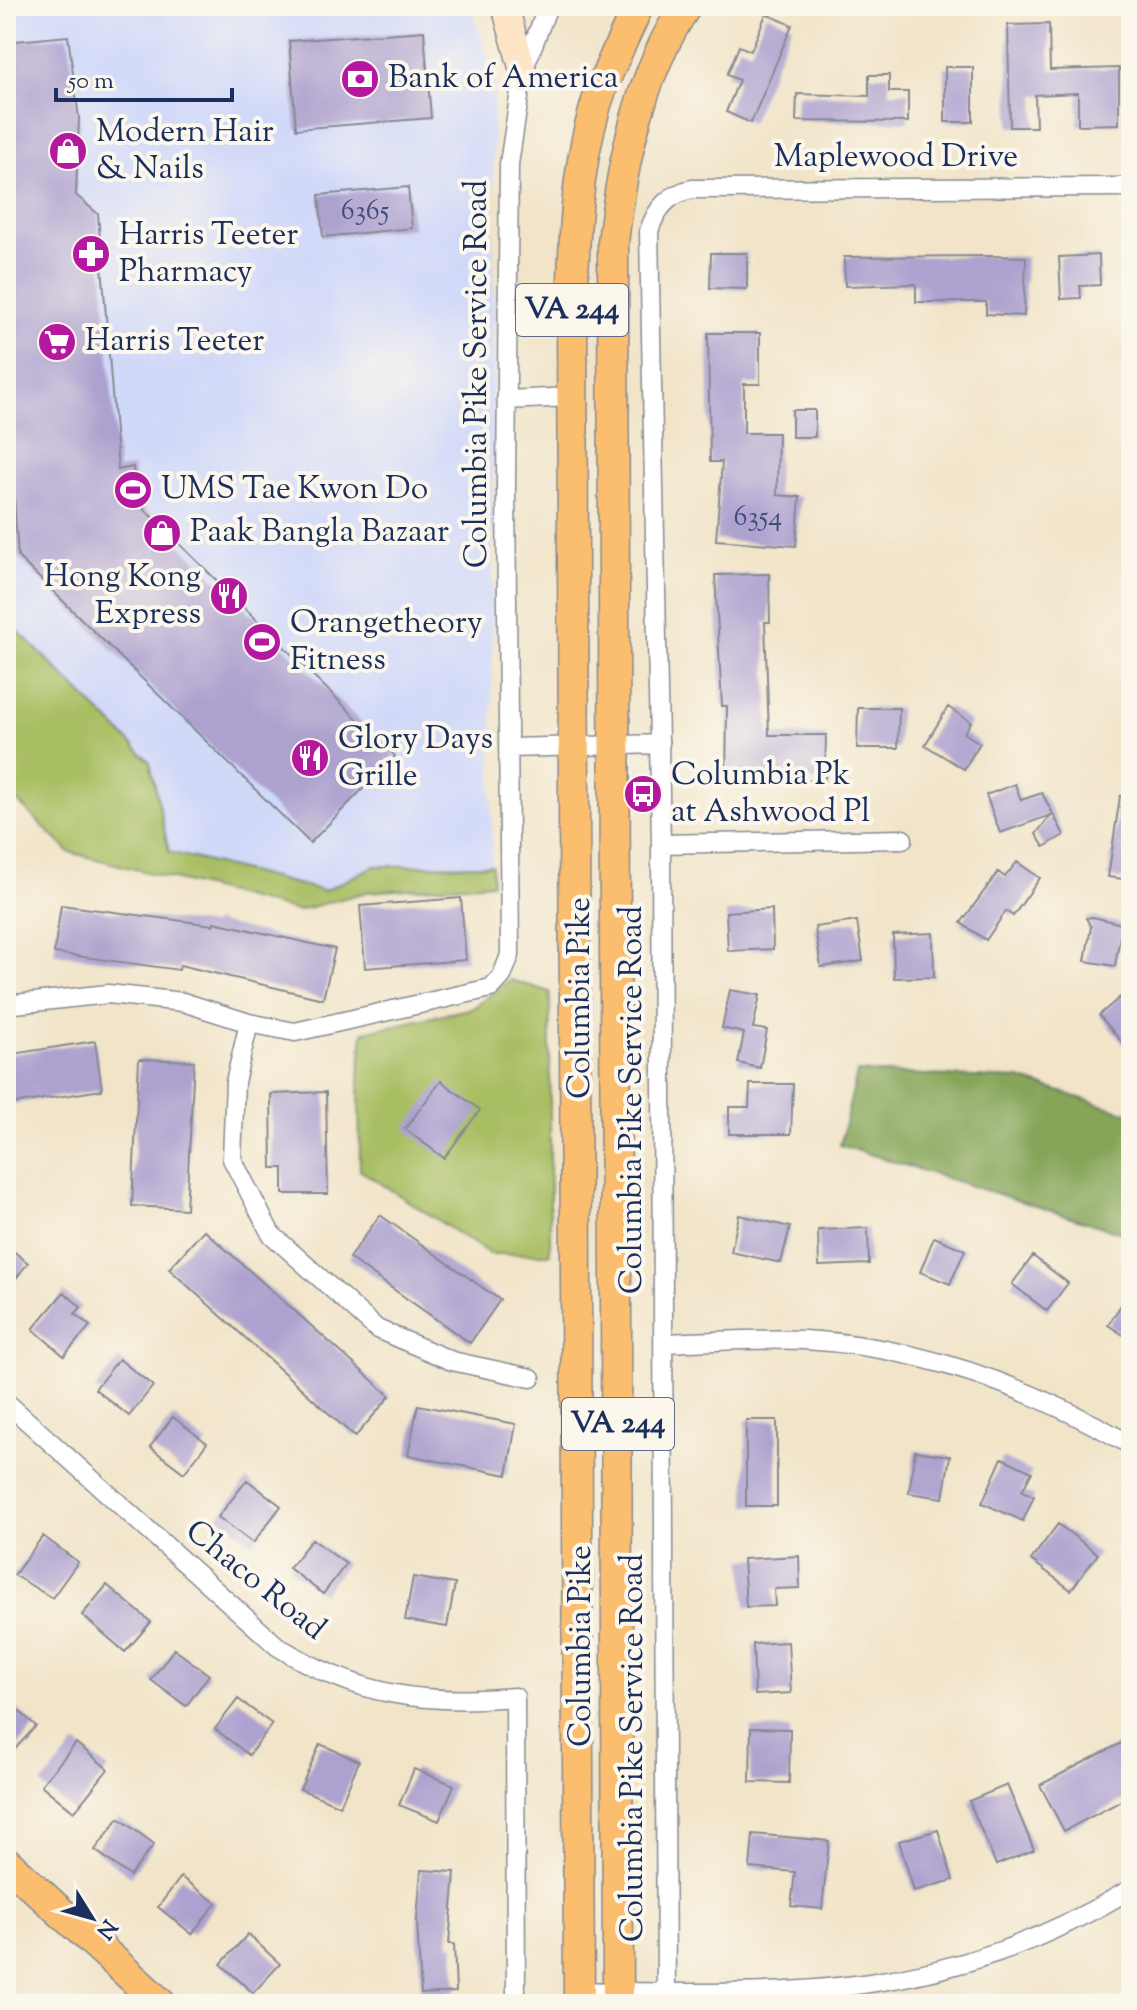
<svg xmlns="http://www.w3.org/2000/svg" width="1137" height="2010" viewBox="0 0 1137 2010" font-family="'Sorts Mill Goudy',serif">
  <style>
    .built { fill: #d1d9f9 }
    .green { fill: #a8be62; stroke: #627660; stroke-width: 2 }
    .forest { fill: #86a558; stroke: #506a5b; stroke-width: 2 }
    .building { fill: #ada1cf }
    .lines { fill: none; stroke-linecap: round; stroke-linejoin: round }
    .street-casing { stroke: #868a93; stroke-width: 21 }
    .secondary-casing { stroke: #868a93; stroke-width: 29 }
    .primary-casing { stroke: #868a93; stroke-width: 33 }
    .street { stroke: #fff; stroke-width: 18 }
    .secondary { stroke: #fde5c5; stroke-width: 26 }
    .primary { stroke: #fbbd6e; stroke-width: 30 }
    .labels { text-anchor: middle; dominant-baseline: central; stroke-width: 8; stroke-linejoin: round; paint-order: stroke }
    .number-label { font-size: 28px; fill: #404c7a }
    .shield { fill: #fbf7ec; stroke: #5e6b89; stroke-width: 2 }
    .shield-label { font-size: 30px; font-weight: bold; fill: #1b2f5e }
    .poi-label { font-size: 32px; fill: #1b2f5e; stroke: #fbf7ec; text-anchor: start }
    .street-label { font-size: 32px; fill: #1b2f5e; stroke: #fbf7ec }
  </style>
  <rect width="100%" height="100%" fill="#fbf7ec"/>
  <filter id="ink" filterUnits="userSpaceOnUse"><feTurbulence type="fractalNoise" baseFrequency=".0125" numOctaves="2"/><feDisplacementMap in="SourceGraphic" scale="16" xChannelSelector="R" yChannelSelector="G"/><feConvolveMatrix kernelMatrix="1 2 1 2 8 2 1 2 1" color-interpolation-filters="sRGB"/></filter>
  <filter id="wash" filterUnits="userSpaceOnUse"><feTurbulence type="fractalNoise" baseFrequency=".006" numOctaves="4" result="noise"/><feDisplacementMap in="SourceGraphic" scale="32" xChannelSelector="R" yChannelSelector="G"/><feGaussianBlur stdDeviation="1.8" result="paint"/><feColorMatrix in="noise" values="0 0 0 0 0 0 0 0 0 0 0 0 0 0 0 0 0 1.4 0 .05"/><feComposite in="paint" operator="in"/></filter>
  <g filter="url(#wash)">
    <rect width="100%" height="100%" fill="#f1e4c8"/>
    <path class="built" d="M6,6H467L473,11L494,79L492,865L374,866L324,891L169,852L150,762L6,619Z"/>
    <path class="green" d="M6,619L150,762L169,852L324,891L374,866L492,865V883L366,892L297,911L69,852L6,790Z
      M510,980L550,992V1254H490L360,1170L359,1078L363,1032L473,1008Z"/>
    <path class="forest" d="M857,1072L1020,1079L1131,1114V1236L840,1145Z"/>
    <g id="blocks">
      <path class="building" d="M766,14L792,25L751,123L726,112L739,80L727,75L739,46L751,51Z
        M1049,24L1050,70L1119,68V124L1078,125V93L1035,95L1036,127H1010L1008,25Z
        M424,31L431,118L296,129L289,41Z
        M68,36L79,118L76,195L98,214L118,470L133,467L138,503L395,756L310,843L18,557L13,483L6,484V42Z
        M945,67H973V122H945Z
        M869,75H889V92H908V122L796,121L797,94L869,96Z
        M408,187L412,228L323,237L319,195Z
        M711,253H747V289L710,288Z
        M1099,255L1100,285L1080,286L1081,298L1061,299L1059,257Z
        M991,256L1026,257L1024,316L986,314V302H916V284L845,286L844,257Z
        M708,333H760V384H744V433H778L777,495L800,497L796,546L716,540L722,462H710Z
        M792,410H815V437H792Z
        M769,574L770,622H765L769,735H826L825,781L726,779L727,706H722L715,575Z
        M948,707L971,722L964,733L980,743L964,769L925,745Z
        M858,708H899L898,748H857Z
        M1015,784L1021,800L1042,793L1064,835L1044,847L1036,834L1051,815L1000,833L986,795Z
        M1120,796H1131V880L1108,877Z
        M1017,862L1040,878L1013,916L1006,911L986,940L961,923L998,872L1005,877Z
        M461,898L466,960L365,968L360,906Z
        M61,905L213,925L214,922L335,949L323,999L180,965L179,970L54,953Z
        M772,909L773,949L728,951L726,912Z
        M1093,917L1122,924L1115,966L1085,961L1091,927L1086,918Z
        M857,921L863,961L821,967L815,927Z
        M933,933L934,977L894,978L893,935Z
        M1131,988V1053L1099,1015Z
        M730,990L760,995L753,1028L767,1030L760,1068L738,1063L744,1033L722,1028Z
        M95,1041L102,1090L6,1105V1055Z
        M139,1059L194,1061L186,1209L132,1206Z
        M441,1081L480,1110L444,1158L405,1129Z
        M750,1084H793L791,1134H729V1107H749Z
        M326,1092L328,1194H283V1168H272L271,1094Z
        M380,1215L500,1300L470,1343L349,1258Z
        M739,1215L790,1227L781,1263L731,1252Z
        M868,1228L869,1264L819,1266L818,1230Z
        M204,1230L390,1396L355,1437L169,1269Z
        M934,1237L965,1250L950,1284L920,1272Z
        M6,1245L28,1263L6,1291Z
        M1033,1256L1068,1283L1047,1311L1012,1284Z
        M1131,1290V1340L1108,1325Z
        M64,1292L81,1307L75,1314L90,1326L64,1356L33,1329Z
        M119,1359L153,1386L129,1416L95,1389Z
        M418,1405L516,1424L507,1475L408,1455Z
        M173,1417L207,1443L184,1473L150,1447Z
        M746,1420H777V1506H746Z
        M915,1451L950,1456L943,1498L909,1493Z
        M1002,1458L1032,1472L1022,1491L1034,1496L1023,1521L982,1503Z
        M247,1480L281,1506L253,1543L218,1517Z
        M1058,1524L1098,1554L1071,1590L1031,1560Z
        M43,1536L78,1562L52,1598L14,1575Z
        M312,1539L346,1564L323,1594L289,1568Z
        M799,1556L800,1588L774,1589L775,1606L746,1607L743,1559Z
        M413,1577L455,1584L447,1627L405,1620Z
        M107,1585L151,1622L125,1652L82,1615Z
        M788,1642L791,1693L755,1695L753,1644Z
        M174,1649L209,1675L186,1706L151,1680Z
        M6,1699L36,1726L6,1759Z
        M238,1699L272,1724L249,1755L215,1729Z
        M751,1728L790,1729L789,1783L750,1782Z
        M1131,1738V1796L1064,1831L1040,1785Z
        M76,1743L108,1769L74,1812L41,1785Z
        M320,1744L359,1761L340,1806L300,1789Z
        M414,1769L454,1785L439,1821L399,1805Z
        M1007,1785L1034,1850L996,1865L969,1801Z
        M119,1818L154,1844L130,1876L95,1850Z
        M938,1830L953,1880L914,1891L899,1841Z
        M753,1834L829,1841L822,1909L791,1906L795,1872L750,1868Z
        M421,1870L455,1872L449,1944H454L456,1992L421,1994L417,1920Z
        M181,1877L216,1903L192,1934L158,1907Z
        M248,1934L280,1964L253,1993L221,1964Z"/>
    </g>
  </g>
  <g filter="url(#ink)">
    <use href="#blocks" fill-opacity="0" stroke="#868a93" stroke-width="2"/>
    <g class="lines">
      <g class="street-casing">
        <path id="street" d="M506,400L572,397
          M510,748L660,744
          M661,844L903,839
          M6,1005L108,994L183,1002L249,1023L295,1032L491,988L502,976L510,955L506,485L509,164L523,71L548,6
          M249,1023L235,1082L232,1159L271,1234L377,1329L452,1361L531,1378
          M664,1343C710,1342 757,1338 804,1340C921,1346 1030,1387 1131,1445
          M6,1402L277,1646C357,1696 422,1705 515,1697L516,2004
          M579,1991C791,1996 943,2001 1131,1889
          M666,2004L661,844L649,231C656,209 668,194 692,189L1131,187"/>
      </g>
      <g class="secondary-casing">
        <path id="secondary" d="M505,6L523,71"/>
      </g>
      <g class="primary-casing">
        <path id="primary" d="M6,1862L161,2004
          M579,2004L572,314C574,244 575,175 595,108C605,73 624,39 638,6
          M618,2004L613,243C622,163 640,74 686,6"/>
      </g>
      <use href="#street" class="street"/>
      <use href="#secondary" class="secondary"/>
      <use href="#primary" class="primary"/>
    </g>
  </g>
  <defs>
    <g id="bank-disc" transform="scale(2)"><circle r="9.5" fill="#b5179e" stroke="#fbf7ec"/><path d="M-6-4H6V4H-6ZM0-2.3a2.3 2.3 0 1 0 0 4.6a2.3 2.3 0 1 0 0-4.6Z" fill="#fff"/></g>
    <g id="shop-disc" transform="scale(2)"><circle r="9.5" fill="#b5179e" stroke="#fbf7ec"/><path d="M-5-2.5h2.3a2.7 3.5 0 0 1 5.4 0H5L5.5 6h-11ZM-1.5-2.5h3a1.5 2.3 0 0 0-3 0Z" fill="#fff"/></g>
    <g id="pharmacy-disc" transform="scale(2)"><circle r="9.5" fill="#b5179e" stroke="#fbf7ec"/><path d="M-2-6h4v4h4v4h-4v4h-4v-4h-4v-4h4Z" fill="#fff"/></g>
    <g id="supermarket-disc" transform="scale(2)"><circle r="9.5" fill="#b5179e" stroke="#fbf7ec"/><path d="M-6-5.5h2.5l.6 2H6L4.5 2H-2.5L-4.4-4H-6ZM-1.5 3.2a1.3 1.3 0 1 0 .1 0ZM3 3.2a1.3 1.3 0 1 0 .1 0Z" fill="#fff"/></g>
    <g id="stadium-disc" transform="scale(2)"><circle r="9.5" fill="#b5179e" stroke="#fbf7ec"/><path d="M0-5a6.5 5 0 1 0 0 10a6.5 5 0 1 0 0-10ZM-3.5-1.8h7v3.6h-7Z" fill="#fff"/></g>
    <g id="restaurant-disc" transform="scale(2)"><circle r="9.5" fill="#b5179e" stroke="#fbf7ec"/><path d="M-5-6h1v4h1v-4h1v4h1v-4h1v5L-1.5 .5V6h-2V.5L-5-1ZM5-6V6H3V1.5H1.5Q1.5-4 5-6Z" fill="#fff"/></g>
    <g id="bus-disc" transform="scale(2)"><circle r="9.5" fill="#b5179e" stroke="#fbf7ec"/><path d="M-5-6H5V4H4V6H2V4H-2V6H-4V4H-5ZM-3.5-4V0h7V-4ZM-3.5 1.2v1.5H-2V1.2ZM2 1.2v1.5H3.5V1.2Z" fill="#fff"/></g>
  </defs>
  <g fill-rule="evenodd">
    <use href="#bank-disc" x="360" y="79"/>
    <use href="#shop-disc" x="68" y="151"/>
    <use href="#pharmacy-disc" x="91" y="254"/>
    <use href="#supermarket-disc" x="57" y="342"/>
    <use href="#stadium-disc" x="133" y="490"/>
    <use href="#shop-disc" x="162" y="533"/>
    <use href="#restaurant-disc" x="229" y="596"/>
    <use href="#stadium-disc" x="262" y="642"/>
    <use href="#restaurant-disc" x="310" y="758"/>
    <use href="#bus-disc" x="643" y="794"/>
  </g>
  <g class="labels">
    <g class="number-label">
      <text x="365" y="212">6365</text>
      <text x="758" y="518">6354</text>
    </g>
    <g class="shield">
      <rect x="516" y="284" width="112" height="52" rx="6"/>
      <rect x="562" y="1398" width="112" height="52" rx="6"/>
    </g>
    <g class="shield-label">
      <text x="572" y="310">VA 244</text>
      <text x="618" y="1424">VA 244</text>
    </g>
    <g class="poi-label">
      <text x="388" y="79">Bank of America</text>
      <text x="96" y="133">Modern Hair<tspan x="96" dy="37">&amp; Nails</tspan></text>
      <text x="119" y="236">Harris Teeter<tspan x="119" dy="37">Pharmacy</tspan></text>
      <text x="85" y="342">Harris Teeter</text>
      <text x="161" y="490">UMS Tae Kwon Do</text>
      <text x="190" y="533">Paak Bangla Bazaar</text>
      <text x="201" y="578" text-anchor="end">Hong Kong<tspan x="201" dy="37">Express</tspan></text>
      <text x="290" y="624">Orangetheory<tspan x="290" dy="37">Fitness</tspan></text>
      <text x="338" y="740">Glory Days<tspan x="338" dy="37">Grille</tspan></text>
      <text x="671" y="776">Columbia Pk<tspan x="671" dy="37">at Ashwood Pl</tspan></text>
    </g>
    <g class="street-label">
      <text x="896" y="158">Maplewood Drive</text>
      <text transform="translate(478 374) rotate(-90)">Columbia Pike Service Road</text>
      <text transform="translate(581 998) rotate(-90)">Columbia Pike</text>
      <text transform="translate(633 1100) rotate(-90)">Columbia Pike Service Road</text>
      <text transform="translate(255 1581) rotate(39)">Chaco Road</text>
      <text transform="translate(582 1646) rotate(-90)">Columbia Pike</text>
      <text transform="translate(634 1748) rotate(-90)">Columbia Pike Service Road</text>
    </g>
  </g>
  <rect width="1137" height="2010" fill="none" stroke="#fbf7ec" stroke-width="32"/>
  <g transform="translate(92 1918) rotate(127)" stroke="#fbf7ec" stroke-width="6" paint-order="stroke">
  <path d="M0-6L14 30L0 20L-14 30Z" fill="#1b2f5e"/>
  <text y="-12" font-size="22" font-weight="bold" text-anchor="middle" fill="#1b2f5e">N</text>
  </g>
  <path d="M56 88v12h176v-12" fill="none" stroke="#1b2f5e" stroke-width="4"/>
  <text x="68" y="88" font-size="24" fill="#1b2f5e" stroke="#fbf7ec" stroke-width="6" paint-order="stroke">50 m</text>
</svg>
